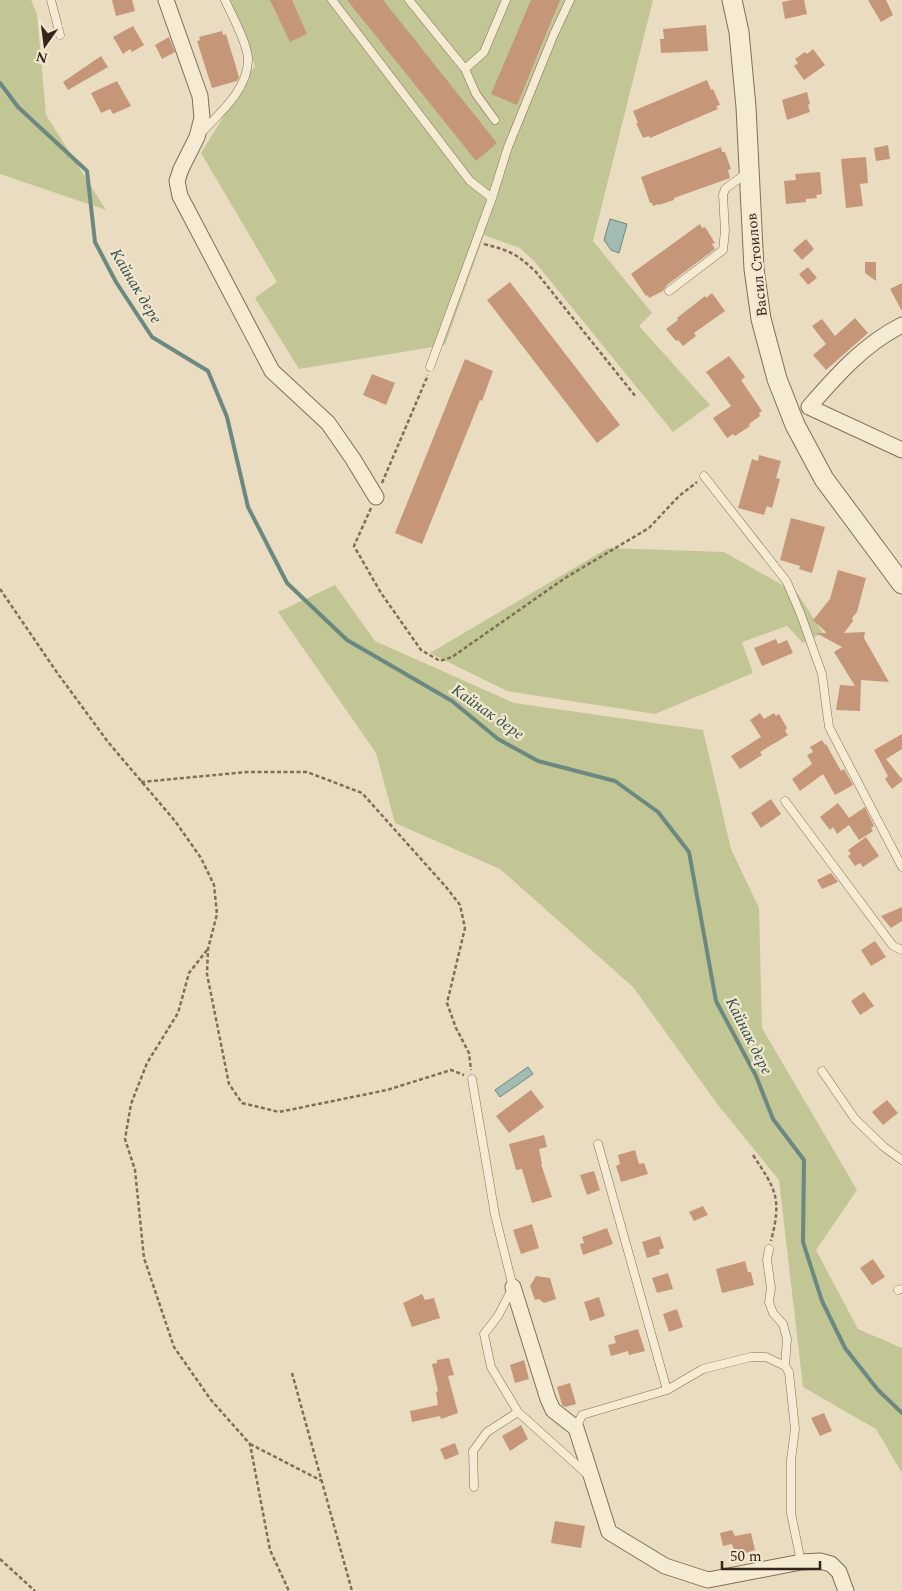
<svg xmlns="http://www.w3.org/2000/svg" width="902" height="1591" viewBox="0 0 902 1591" font-family="Spectral,serif">
  <style>
    .green { fill: #c2c695 }
    .water { fill: #a2bcb4; stroke: #6b8981 }
    .lines { fill: none; stroke-linecap: round; stroke-linejoin: round }
    .stream { stroke: #6b8981; stroke-width: 4 }
    .building { fill: #c59778 }
    .service-casing { stroke: #816e59; stroke-width: 9 }
    .minor-casing { stroke: #816e59; stroke-width: 17 }
    .tertiary-casing { stroke: #816e59; stroke-width: 21 }
    .path { stroke: #816e59; stroke-width: 2.5; stroke-dasharray: 4 2.5; stroke-linecap: butt }
    .service { stroke: #f5ead2; stroke-width: 8 }
    .minor { stroke: #f5ead2; stroke-width: 15 }
    .tertiary { stroke: #f5ead2; stroke-width: 19 }
    .labels { text-anchor: middle; dominant-baseline: central; stroke-width: 4.5; stroke-linejoin: round; paint-order: stroke }
    .street-label { font-size: 15px; fill: #32261d; stroke: #f2e7ce }
    .water-label { font-size: 16px; font-style: italic; fill: #2d504d; stroke: #f2e7ce }
  </style>
  <rect width="100%" height="100%" fill="#eadcc0"/>
  <path class="green" d="M0,0H31L37,14L46,115L106,210L0,174Z
    M229,0H653L593,241L652,313L639,326L710,405L673,432L535,262L520,248L484,235L445,345L299,369L255,298L277,282L201,153L255,66Z
    M608,548L724,552L798,594L823,633L803,643L787,626L742,642L753,673L655,714L507,691L430,653Z
    M335,585L375,641L514,703L703,730L731,849L759,908L762,1028L857,1190L816,1250L858,1329L902,1348V1473L876,1429L803,1387L779,1180L718,1105L633,987L500,869L395,823L376,753L278,612Z"/>
  <path class="water" d="M610,219L627,224L619,253L611,250L604,240Z
    M528,1067L533,1074L500,1097L495,1090Z"/>
  <g class="lines">
    <path class="stream" d="M0,83L18,107L87,171L95,242L116,282L152,337L208,371L227,417L248,507L287,583L347,640L452,701L498,739L538,761L615,781L658,812L689,852L716,1001L756,1076L773,1119L804,1160L803,1242L822,1301L845,1348L878,1390L902,1413"/>
  </g>
  <path class="building" d="M112,0H132L135,11L116,16Z
    M270,0H292L307,34L290,42Z
    M347,0H383L497,143L476,161Z
    M531,0H560L517,105L491,94Z
    M792,0H804L807,14L785,19L782,2Z
    M868,0H886L893,15L881,22Z
    M706,25L708,51L661,53L660,39H664L663,29Z
    M133,26L144,45L132,52L130,49L123,54L113,37Z
    M222,31L223,35L226,34L239,77L237,81L212,88L197,41L200,40L199,37Z
    M169,37L175,52L162,59L155,45Z
    M813,49L825,65L804,80L794,66L798,63L795,59L805,52L807,54Z
    M101,56L108,67L68,90L63,82Z
    M707,80L711,90L713,89L720,105L716,106L718,109L650,138L649,136L643,138L636,123H638L633,111Z
    M117,81L131,106L113,114L110,109L101,113L91,93Z
    M807,92L810,104L808,105L810,112L787,120L782,100Z
    M888,145L890,159L876,161L874,148Z
    M721,147L722,152H725L731,169L728,170L730,178L674,198V200L659,205V204L653,206L652,203H650L641,177Z
    M866,157L868,183L860,184L863,206L846,208L841,159Z
    M820,172L822,194L816,195L817,198L806,199V202L786,204L784,181L796,180L795,174Z
    M700,224L702,228L705,227L715,243L712,244L715,249L667,285L663,291L649,298L648,295L646,296L631,274Z
    M806,239L814,249L802,260L793,250Z
    M865,262H876V281L865,273Z
    M808,267L817,278L808,285L799,274Z
    M510,282L620,425L597,443L487,300Z
    M902,283V311L890,289Z
    M712,293L725,311L694,333L696,336L683,346L678,340L676,341L666,329L678,320L677,318L705,296L706,298Z
    M855,318L868,333L826,370L813,355L826,344L812,326L822,319L835,336Z
    M729,356L745,377L741,380L762,411L759,413L760,416L749,424L750,426L735,436L733,434L727,438L713,418L731,406L706,372Z
    M465,359L493,371L482,401L480,400L422,544L395,533Z
    M372,374L395,383L386,405L363,395Z
    M759,455L781,461L776,478L780,479L772,508L767,506L764,515L738,508L752,459L758,461Z
    M791,518L825,527L812,573L799,569L800,566L780,560Z
    M838,570L866,578L857,612L852,618L853,621L844,633L865,632L864,638L889,682L861,680L860,711L836,710L840,685L855,686L834,652L842,647L816,633H826L825,631L813,620L830,599Z
    M776,639L778,644L787,640L793,653L762,666L754,648Z
    M760,713L764,719L774,713L776,716L779,714L787,728L785,731L788,735L760,752L762,755L740,769L731,756L761,737L750,720Z
    M902,734V749L886,759L902,779V781L892,789L885,779L888,776L874,750Z
    M822,740L825,745L826,744L841,771L844,769L853,785L835,795L823,774L800,791L792,779L812,764L807,755L813,752L810,747Z
    M771,799L781,814L761,828L751,813Z
    M838,803L849,818L865,807L874,826L871,828L873,831L859,840L849,825L837,834L833,827L830,830L820,817Z
    M866,837L879,856L863,867L860,863L855,866L848,856L851,854L848,850Z
    M831,873L838,882L822,889L817,880Z
    M902,907V921L891,928L881,916Z
    M875,941L886,957L871,966L861,950Z
    M864,992L874,1006L860,1015L851,1001Z
    M531,1090L544,1107L509,1133L496,1116Z
    M887,1100L898,1113L883,1125L872,1112Z
    M544,1135L547,1147L539,1149L542,1164H541L552,1197L532,1203L522,1169L516,1170L509,1144Z
    M635,1150L639,1164L644,1163L648,1174L621,1182L616,1166L620,1164L618,1155Z
    M594,1171L600,1190L587,1195L580,1175Z
    M703,1206L708,1215L694,1221L689,1212Z
    M532,1224L539,1248L521,1254L513,1230Z
    M607,1228L613,1244L583,1255L580,1244L584,1243L582,1237Z
    M660,1236L664,1248L659,1250L660,1254L647,1258L642,1242Z
    M873,1259L885,1277L872,1285L860,1268Z
    M745,1261L748,1272H751L754,1285L722,1293L716,1269Z
    M668,1273L673,1289L657,1293L652,1278Z
    M536,1276L550,1278L556,1299L544,1303L539,1299L535,1300L530,1286Z
    M422,1294L425,1300L434,1298L440,1318L412,1327L403,1303Z
    M599,1297L605,1316L590,1321L584,1302Z
    M677,1309L683,1327L669,1332L663,1314Z
    M638,1329L645,1351L629,1355L628,1351L611,1356L608,1345L616,1343L614,1336Z
    M449,1358L454,1375L448,1376L458,1413L441,1419L440,1416L412,1422L410,1411L438,1405L436,1392L438,1391L432,1364L437,1363V1360Z
    M524,1360L529,1379L515,1383L510,1365Z
    M570,1383L576,1404L565,1407L562,1405L557,1387Z
    M824,1413L832,1431L820,1436L811,1418Z
    M521,1425L528,1439L510,1451L502,1436Z
    M455,1443L459,1454L445,1460L440,1449Z
    M555,1521L585,1526L581,1548L551,1543Z
    M732,1530L735,1536L751,1533L755,1550L736,1556L732,1544L723,1546L720,1533Z"/>
  <g class="lines">
    <g class="service-casing">
      <path id="service" d="M51,0L60,35
        M332,0L470,181L492,198
        M409,0L465,69L476,94L495,120
        M465,69L484,52L506,0
        M202,132C221,112 249,88 248,58C247,43 232,15 225,0
        M669,291L723,250L725,231L723,195L725,189L748,172
        M430,367L492,198L508,147L554,34L570,0
        M704,476L787,582L801,615L822,674L829,727L902,867
        M785,801L893,946L902,950
        M822,1071L855,1119L884,1147L902,1160
        M472,1079L495,1215L513,1287L498,1316L484,1334L491,1367L518,1412L588,1475
        M598,1144L667,1390
        M769,1249L767,1260L771,1288L769,1302L773,1313L783,1324L787,1339L785,1366
        M898,1290L902,1289
        M576,1428L582,1415L667,1390L703,1369L751,1357H766L785,1366L789,1372L795,1429L791,1460V1513L801,1562
        M474,1487L473,1451L487,1432L518,1412"/>
    </g>
    <g class="minor-casing">
      <path id="minor" d="M166,0L200,96L202,118L197,137L181,169L177,181L180,196L272,371L328,423L353,459L376,497
        M809,407C836,376 864,344 902,325
        M809,407L902,450
        M513,1287L548,1399L553,1410L576,1428L609,1532L665,1566L708,1580L801,1562L820,1561L831,1564L839,1572L846,1591"/>
    </g>
    <g class="tertiary-casing">
      <path id="tertiary" d="M732,0L739,32L746,107L754,269L761,319L777,379L795,425L824,479L902,584"/>
    </g>
    <path class="path" d="M484,244C510,251 516,253 536,272L636,397
      M382,483L428,375
      M371,508L354,546L381,593L421,650L440,661L452,657L565,578L649,528L679,496L697,482
      M0,589L58,674L108,742L175,821L201,858L214,885L217,914L208,949L207,974L229,1084L242,1103L279,1112L387,1090L451,1070L464,1075
      M141,782L247,772H307L362,793L446,887L460,905L465,928L447,1003L456,1028L469,1053L471,1070
      M207,950L189,973L178,1013L147,1063L131,1104L125,1139L135,1170L144,1258L174,1347L211,1400L250,1444L270,1550L289,1591
      M753,1155C776,1190 782,1198 771,1241
      M292,1373L352,1591
      M250,1444L322,1481
      M0,1559L35,1591"/>
    <use href="#service" class="service"/>
    <use href="#minor" class="minor"/>
    <use href="#tertiary" class="tertiary"/>
  </g>
  <g class="labels">
    <g class="street-label">
      <text transform="translate(757 265) rotate(-96)">Васил Стоилов</text>
    </g>
    <g class="water-label">
      <text transform="translate(136 286) rotate(59)">Кайнак дере</text>
      <text transform="translate(488 712) rotate(35)">Кайнак дере</text>
      <text transform="translate(749 1036) rotate(63)">Кайнак дере</text>
    </g>
  </g>
  <g transform="translate(45 45) rotate(194)" stroke="#f2e7ce" stroke-width="4" paint-order="stroke">
  <path d="M0-4L9 19L0 12L-9 19Z" fill="#32261d"/>
  <text y="-8" font-size="14" font-weight="bold" text-anchor="middle" fill="#32261d">N</text>
  </g>
  <path d="M722 1561v8h98v-8" fill="none" stroke="#32261d" stroke-width="2.5"/>
  <text x="730" y="1561" font-size="15" fill="#32261d" stroke="#f2e7ce" stroke-width="4" paint-order="stroke">50 m</text>
</svg>
